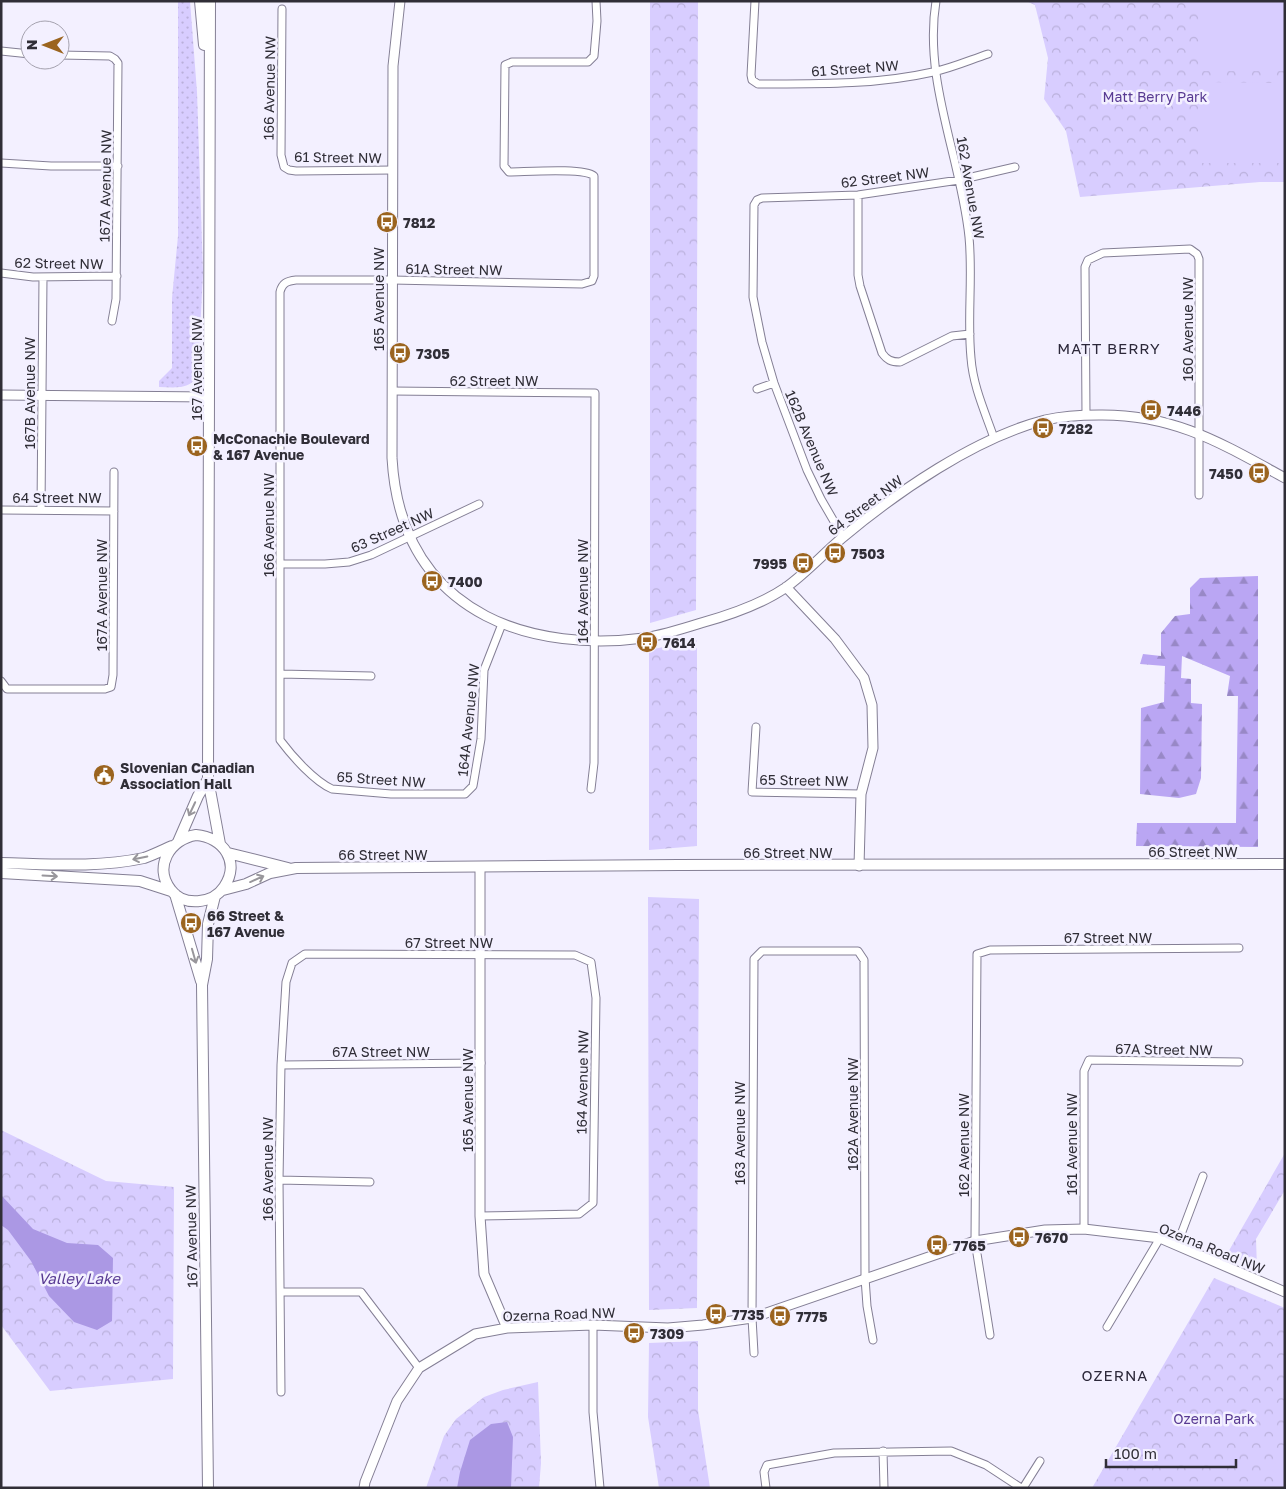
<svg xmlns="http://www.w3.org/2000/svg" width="1286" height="1489" viewBox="0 0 1286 1489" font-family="'Golos Text',sans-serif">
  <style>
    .grass { fill: url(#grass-dots) }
    .forest { fill: url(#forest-firs) }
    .park { fill: url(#park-crowns) }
    .garden { fill: #d8cdff }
    .water { fill: #ab98e4 }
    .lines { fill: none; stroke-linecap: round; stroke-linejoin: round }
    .minor-casing { stroke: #847f95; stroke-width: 9 }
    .tertiary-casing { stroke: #847f95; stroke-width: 11 }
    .secondary-casing { stroke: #847f95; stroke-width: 12 }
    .minor { stroke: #fff; stroke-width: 7 }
    .tertiary { stroke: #fff; stroke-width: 9 }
    .secondary { stroke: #fff; stroke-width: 10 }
    .oneway { stroke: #98969b }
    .labels { text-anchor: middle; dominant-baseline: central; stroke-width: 5; stroke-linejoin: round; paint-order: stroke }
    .street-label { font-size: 14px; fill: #302e37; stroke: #f3f0ff }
    .park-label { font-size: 14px; fill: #583a93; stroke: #f3f0ff }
    .poi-label { font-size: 14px; font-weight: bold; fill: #302e37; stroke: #f3f0ff; text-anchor: start }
    .neighbourhood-label { font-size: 15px; letter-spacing: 1px; fill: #2c283a; stroke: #f3f0ff }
    .water-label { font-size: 15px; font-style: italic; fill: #583a93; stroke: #f3f0ff }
  </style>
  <defs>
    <pattern id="grass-dots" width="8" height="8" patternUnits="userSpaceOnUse" patternTransform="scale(1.25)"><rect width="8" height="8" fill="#d8cdff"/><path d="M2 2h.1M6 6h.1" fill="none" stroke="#bab0db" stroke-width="1.8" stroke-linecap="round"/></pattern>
    <pattern id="forest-firs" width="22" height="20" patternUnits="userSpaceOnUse" patternTransform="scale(1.25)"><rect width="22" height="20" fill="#baa6f3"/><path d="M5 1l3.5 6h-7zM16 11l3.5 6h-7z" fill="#9888c6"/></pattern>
    <pattern id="park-crowns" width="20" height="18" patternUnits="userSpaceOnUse" patternTransform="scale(1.25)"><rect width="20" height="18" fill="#d8cdff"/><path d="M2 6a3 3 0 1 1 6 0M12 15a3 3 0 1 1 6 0" fill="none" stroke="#bab0db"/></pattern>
  </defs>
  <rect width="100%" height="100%" fill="#f3f0ff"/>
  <path class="grass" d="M178,1H190L197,92L203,273L198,373C192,391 174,387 159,387V381L172,368V298L178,236Z"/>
  <path class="forest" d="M1258,576V847L1136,846L1137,823H1236L1238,696H1227L1230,676L1182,656L1181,678L1191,679V703L1202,704L1201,778L1196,794L1179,798L1140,794L1141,708L1164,702L1165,666L1140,664L1143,654L1161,656V633L1175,616L1190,614V588L1200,578Z"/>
  <path class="park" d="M650,1H698L696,610L650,623Z
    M1026,1H1285V182H1260L1080,197L1066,131L1044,99L1048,58L1035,5Z
    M697,640V846L649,850V650Z
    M648,897L699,899L697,1308L649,1310Z
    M1,1130L106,1181L174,1187L173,1379L50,1391L1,1325Z
    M1285,1153V1190L1256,1239L1257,1268L1227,1254Z
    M1214,1278L1285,1308V1488H1092Z
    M698,1341V1410L710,1488H659L648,1417L649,1343Z
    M538,1382L541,1463L539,1488H426L444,1436L456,1419L484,1397L503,1390Z"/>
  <path class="garden" d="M1200,1H1285V71H1200Z
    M1198,82L1285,83V163H1198Z
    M1285,1456V1484L1271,1468Z"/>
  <path class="water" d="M1,1195L33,1229L67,1243L98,1245L113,1258L112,1321L97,1330L74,1322L49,1296L31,1261L8,1230L1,1225Z
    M507,1422L513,1437L511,1488H457L460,1472L470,1440L491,1424Z"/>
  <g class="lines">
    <g class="minor-casing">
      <path id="minor" d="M755,1L751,75L752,80L758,84C817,84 876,85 933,72C952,68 970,60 988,54
        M936,1C923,81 961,158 969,237C973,277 967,318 971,358C973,386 985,412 994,438
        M282,9L281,155L284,167L289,170L296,171L393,170
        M1,51L30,54
        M60,55L110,56L115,59L118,63L116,299L112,321
        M1,163L51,166H118
        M858,195V275L860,286L882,353C887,360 891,362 900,362L952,336L970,334
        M1,273L33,277L117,276
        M757,389L774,383
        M392,391L595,393L594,763L591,789
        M1086,415L1085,267L1088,260L1103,253L1190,249L1197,254L1199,259V495
        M1,510L114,511
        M41,510L43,277
        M843,537L821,499L807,470L774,383L762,342L753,297L754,205L757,200L762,198L858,195L959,180L1015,167
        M280,564H325L349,562L371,555L479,504
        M502,624L484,670L481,739L473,786L465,794H391L332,789C314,781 292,756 280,740V292C282,283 287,281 296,280H392L582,284L592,281L594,276V176C584,167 525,172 509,172L504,166L505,65L512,62H588L594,56L597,21L596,1
        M280,674L371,676
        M1,681L7,689H105L111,687L113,675L114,472
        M756,727L752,792L861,794
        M281,1065L481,1063
        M279,1180L370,1182
        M1084,1229V1071L1089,1060L1239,1062
        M1177,1245L1203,1176
        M280,1292H361L419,1368
        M593,1325V1412L600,1488
        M1107,1327L1160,1238
        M990,1335L975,1241L977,954L990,950L1239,948
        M754,1353L752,1318L754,959L762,951H858L864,960L865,1278L867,1306L873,1340
        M281,1392L279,1180L281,1065L286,982L292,963L305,954L575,955L591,962L596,998L593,1203L579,1214L480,1216
        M883,1451L884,1488
        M766,1488L764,1472L767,1465L834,1453L951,1451L986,1465L1021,1488
        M1023,1488L1040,1461"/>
    </g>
    <g class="tertiary-casing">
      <path id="tertiary" d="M400,1L393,66L392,458C396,527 423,583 486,616C532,640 592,645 644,638C663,635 682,629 701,623C730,615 760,605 785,588C805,574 823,554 842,538C897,492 975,438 1045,420C1063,416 1081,415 1099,415C1174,414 1221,443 1285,478
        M1,395L209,397
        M786,587L835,639L864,678L872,705L873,748L861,794L859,866
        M480,868V1216L484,1274L507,1328
        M364,1488L365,1482L397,1401L419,1368L475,1334L507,1328L593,1325L668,1328L703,1325L752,1318L975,1241L1045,1230L1084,1229L1160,1238L1285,1292"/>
    </g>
    <g class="secondary-casing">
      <path id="secondary" d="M200,1L204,45
        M210,1L208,779L220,844
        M196,835C223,837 241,862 224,887C213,904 183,907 171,890C153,867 170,839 196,835Z
        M178,842L198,796L208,779
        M228,853L288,868
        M1,863C49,864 97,868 144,858C153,855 163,850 172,846
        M1,873L140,881L171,891
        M223,890L246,884L270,873L296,868L678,865L1285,864
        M175,894L201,981
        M208,1488L202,985L207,959L208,924L215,896"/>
    </g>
    <use href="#minor" class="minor"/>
    <use href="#tertiary" class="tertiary"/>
    <use href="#secondary" class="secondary"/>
  </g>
  <defs><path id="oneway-shaft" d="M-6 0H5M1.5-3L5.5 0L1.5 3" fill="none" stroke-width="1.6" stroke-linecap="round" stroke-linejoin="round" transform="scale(1.25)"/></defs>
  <g class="oneway">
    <use href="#oneway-shaft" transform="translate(192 809) rotate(115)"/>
    <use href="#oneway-shaft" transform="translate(140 858) rotate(168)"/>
    <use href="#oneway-shaft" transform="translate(50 876) rotate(3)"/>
    <use href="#oneway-shaft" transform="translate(257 879) rotate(-24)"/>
    <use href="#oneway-shaft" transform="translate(194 956) rotate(74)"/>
  </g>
  <defs>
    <g id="bus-disc" transform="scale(1.125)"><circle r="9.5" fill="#9b641f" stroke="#f3f0ff"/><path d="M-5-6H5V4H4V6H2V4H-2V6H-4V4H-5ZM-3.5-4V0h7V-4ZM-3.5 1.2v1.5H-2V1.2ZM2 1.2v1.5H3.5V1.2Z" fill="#fff"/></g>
    <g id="civic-disc" transform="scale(1.125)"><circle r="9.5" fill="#9b641f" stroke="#f3f0ff"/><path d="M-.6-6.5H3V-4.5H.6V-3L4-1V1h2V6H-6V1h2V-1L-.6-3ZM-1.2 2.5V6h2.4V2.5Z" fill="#fff"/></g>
  </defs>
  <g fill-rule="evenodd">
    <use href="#bus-disc" x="387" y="222"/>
    <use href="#bus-disc" x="400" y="353"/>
    <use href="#bus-disc" x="1151" y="410"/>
    <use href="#bus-disc" x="1043" y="428"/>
    <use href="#bus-disc" x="197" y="446"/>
    <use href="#bus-disc" x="1259" y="473"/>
    <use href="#bus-disc" x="835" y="553"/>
    <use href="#bus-disc" x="803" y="563"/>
    <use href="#bus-disc" x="432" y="581"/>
    <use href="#bus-disc" x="647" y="642"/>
    <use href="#civic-disc" x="104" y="775"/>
    <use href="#bus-disc" x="191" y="923"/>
    <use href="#bus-disc" x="1019" y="1237"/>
    <use href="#bus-disc" x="937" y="1245"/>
    <use href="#bus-disc" x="716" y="1314"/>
    <use href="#bus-disc" x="780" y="1316"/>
    <use href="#bus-disc" x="634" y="1333"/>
  </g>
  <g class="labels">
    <g class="street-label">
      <text transform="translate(855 68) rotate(-4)">61 Street NW</text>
      <text transform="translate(269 88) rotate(-89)">166 Avenue NW</text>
      <text transform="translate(338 157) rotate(1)">61 Street NW</text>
      <text transform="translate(885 177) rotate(-7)">62 Street NW</text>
      <text transform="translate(105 186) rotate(-89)">167A Avenue NW</text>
      <text transform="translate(971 188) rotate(80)">162 Avenue NW</text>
      <text transform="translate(59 263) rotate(1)">62 Street NW</text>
      <text transform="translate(454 269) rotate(1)">61A Street NW</text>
      <text transform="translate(378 299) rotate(-90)">165 Avenue NW</text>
      <text transform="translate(1187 329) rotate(-90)">160 Avenue NW</text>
      <text transform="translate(196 369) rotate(-90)">167 Avenue NW</text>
      <text x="494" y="380">62 Street NW</text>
      <text transform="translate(29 393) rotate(-90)">167B Avenue NW</text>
      <text transform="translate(812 443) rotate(67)">162B Avenue NW</text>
      <text x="57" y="497">64 Street NW</text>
      <text transform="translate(865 505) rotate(-37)">64 Street NW</text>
      <text transform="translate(268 525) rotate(-90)">166 Avenue NW</text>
      <text transform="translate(392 530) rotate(-24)">63 Street NW</text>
      <text transform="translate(582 591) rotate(-90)">164 Avenue NW</text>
      <text transform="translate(101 595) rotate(-90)">167A Avenue NW</text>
      <text transform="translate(468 720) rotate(-84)">164A Avenue NW</text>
      <text transform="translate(381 779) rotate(4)">65 Street NW</text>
      <text transform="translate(804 780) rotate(1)">65 Street NW</text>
      <text x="1193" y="851">66 Street NW</text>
      <text x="788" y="852">66 Street NW</text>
      <text x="383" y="854">66 Street NW</text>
      <text x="1108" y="937">67 Street NW</text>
      <text x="449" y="942">67 Street NW</text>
      <text transform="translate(1164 1049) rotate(1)">67A Street NW</text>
      <text x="381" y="1051">67A Street NW</text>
      <text transform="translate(582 1082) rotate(-89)">164 Avenue NW</text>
      <text transform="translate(467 1100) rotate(-90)">165 Avenue NW</text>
      <text transform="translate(852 1114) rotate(-90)">162A Avenue NW</text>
      <text transform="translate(739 1133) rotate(-90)">163 Avenue NW</text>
      <text transform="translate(1071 1144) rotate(-90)">161 Avenue NW</text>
      <text transform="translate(963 1145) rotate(-90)">162 Avenue NW</text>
      <text transform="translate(267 1169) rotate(-90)">166 Avenue NW</text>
      <text transform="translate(191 1236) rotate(-91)">167 Avenue NW</text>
      <text transform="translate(1212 1248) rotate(22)">Ozerna Road NW</text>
      <text transform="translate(559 1314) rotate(-2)">Ozerna Road NW</text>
    </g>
    <g class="park-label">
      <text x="1155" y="96">Matt Berry Park</text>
      <text x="1214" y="1418">Ozerna Park</text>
    </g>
    <g class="poi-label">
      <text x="403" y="222">7812</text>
      <text x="416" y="353">7305</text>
      <text x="1167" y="410">7446</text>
      <text x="1059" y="428">7282</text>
      <text x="213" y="438">McConachie Boulevard<tspan x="213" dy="16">&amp; 167 Avenue</tspan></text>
      <text x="1243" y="473" text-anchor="end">7450</text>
      <text x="851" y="553">7503</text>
      <text x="787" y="563" text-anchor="end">7995</text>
      <text x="448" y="581">7400</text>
      <text x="663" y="642">7614</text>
      <text x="120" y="767">Slovenian Canadian<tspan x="120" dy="16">Association Hall</tspan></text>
      <text x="207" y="915">66 Street &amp;<tspan x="207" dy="16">167 Avenue</tspan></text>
      <text x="1035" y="1237">7670</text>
      <text x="953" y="1245">7765</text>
      <text x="732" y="1314">7735</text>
      <text x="796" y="1316">7775</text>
      <text x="650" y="1333">7309</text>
    </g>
    <g class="neighbourhood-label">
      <text x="1109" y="348">MATT BERRY</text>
      <text x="1115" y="1375">OZERNA</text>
    </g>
    <g class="water-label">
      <text x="79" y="1278">Valley Lake</text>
    </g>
  </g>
  <rect width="1286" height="1489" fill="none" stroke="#302e37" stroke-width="5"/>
  <g transform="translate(45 45) rotate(270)"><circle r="24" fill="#f3f0ff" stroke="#a5a2af"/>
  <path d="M0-4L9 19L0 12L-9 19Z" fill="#9b641f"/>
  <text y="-8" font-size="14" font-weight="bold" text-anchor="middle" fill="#302e37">N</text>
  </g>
  <path d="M1106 1459v8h130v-8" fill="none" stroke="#302e37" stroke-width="2.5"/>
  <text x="1114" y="1459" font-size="15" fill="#302e37" stroke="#f3f0ff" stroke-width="4" paint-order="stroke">100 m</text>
</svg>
